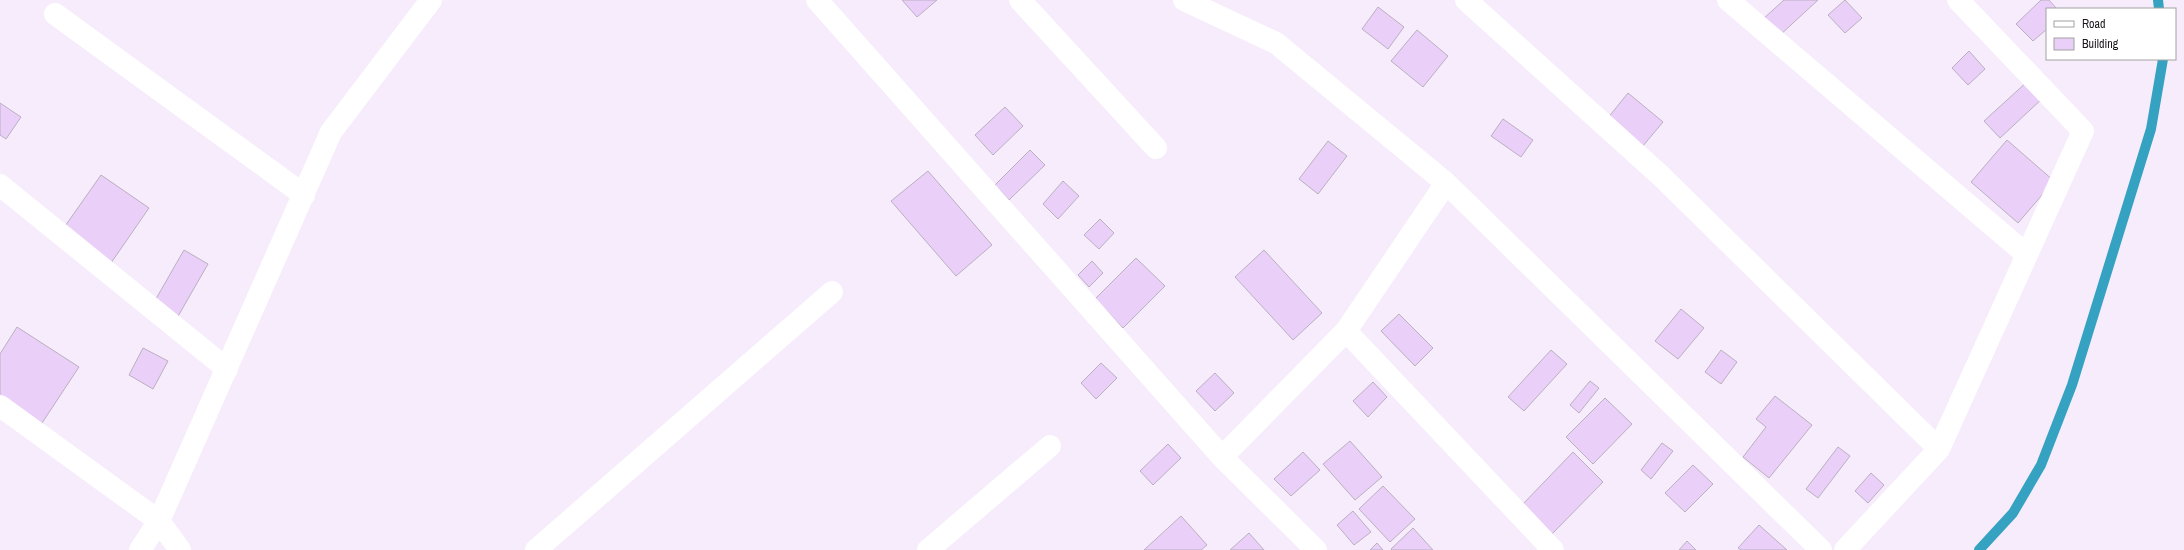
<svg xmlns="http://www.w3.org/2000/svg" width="2184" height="550" viewBox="0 0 2184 550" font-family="'Archivo Narrow',sans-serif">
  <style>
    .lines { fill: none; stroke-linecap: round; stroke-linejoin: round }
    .stream { stroke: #34a2c0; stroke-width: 10 }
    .building { fill: #eacff9; stroke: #b9b0bf }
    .minor { stroke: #fff; stroke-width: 22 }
  </style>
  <rect width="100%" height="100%" fill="#f6ecfc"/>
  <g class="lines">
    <path class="stream" d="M2158,0L2159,9
      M1979,550L2013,513L2041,465L2072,385L2151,129L2163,59"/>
  </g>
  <path class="building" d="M902,0H937L917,17Z
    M1784,0H1818L1779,36L1763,19Z
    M1845,0L1862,18L1845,33L1828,15Z
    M2041,0H2049L2057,9H2047V29L2033,41L2016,24Z
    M1378,7L1404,27L1388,49L1362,29Z
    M1417,30L1448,56L1423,87L1391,61Z
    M1969,51L1985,69L1968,85L1952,68Z
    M2029,80L2044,97L2000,138L1984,121Z
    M1628,93L1663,122L1642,147L1607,119Z
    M0,103L21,117L6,139L0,135Z
    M1005,107L1023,126L993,155L975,135Z
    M1503,119L1533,140L1521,157L1491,136Z
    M2007,140L2054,181L2018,223L1971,182Z
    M1328,141L1347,156L1318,194L1299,179Z
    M1030,150L1045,165L1009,200L995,185Z
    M928,171L992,245L956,276L891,201Z
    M101,175L149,208L111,263L63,229Z
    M1063,181L1079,196L1058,219L1043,204Z
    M1100,219L1114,233L1099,249L1084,235Z
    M184,250L208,264L177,318L153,304Z
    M1264,250L1322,313L1293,340L1235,277Z
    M1136,258L1165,286L1123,328L1095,299Z
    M1092,261L1103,273L1089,287L1078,275Z
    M1681,309L1704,328L1678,359L1655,341Z
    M1399,314L1433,348L1415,366L1381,331Z
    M17,327L79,367L40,426L0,399V354Z
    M143,348L168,361L153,389L129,375Z
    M1551,350L1567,364L1524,411L1508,397Z
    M1721,350L1737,362L1721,384L1705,372Z
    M1101,363L1117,378L1096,399L1081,383Z
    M1215,373L1234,393L1215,411L1196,391Z
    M1590,381L1599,388L1579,413L1570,405Z
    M1373,382L1387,397L1368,417L1353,401Z
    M1775,396L1812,425L1769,478L1743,457L1766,427L1756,419Z
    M1605,398L1632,424L1593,464L1566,437Z
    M1350,441L1382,477L1355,500L1323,464Z
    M1662,443L1673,451L1651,479L1641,470Z
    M1168,444L1181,458L1153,485L1140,471Z
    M1838,447L1850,456L1818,498L1806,489Z
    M1303,452L1320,470L1291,496L1274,479Z
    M1573,452L1603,482L1551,535L1521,506Z
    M1693,465L1713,484L1685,512L1665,493Z
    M1871,473L1884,485L1868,503L1855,491Z
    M1383,486L1415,519L1390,542L1359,509Z
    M1353,511L1371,532L1354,545L1337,525Z
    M1181,516L1207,545L1201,550H1144Z
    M1759,525L1787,550H1741L1738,548Z
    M1413,528L1433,550H1392L1391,549Z
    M1249,533L1264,550H1230Z
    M1687,541L1696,550H1679Z
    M1377,543L1383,550H1370Z"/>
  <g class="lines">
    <path class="minor" d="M817,0L1222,457L1316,550
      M1020,0L1156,148
      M1184,0L1276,43L1446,183L1821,550
      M1466,0L1661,176L1939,449
      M1728,0L2027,255
      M55,14L304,195
      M0,185L227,369
      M1346,331L1446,183
      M0,406L159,521L180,550
      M1222,457L1346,331L1553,550
      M140,550L159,521L331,132L431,0
      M536,550L832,292
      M928,550L1050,446
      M1845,550L1939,449L2083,131L1958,0"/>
  </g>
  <rect x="2046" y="8" width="130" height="52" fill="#ffffff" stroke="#a3a2a4"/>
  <rect x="2054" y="21" width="20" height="6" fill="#ffffff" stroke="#a3a2a4"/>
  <text x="2082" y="28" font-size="12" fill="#1a161c">Road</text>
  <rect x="2054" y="38" width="20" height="12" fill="#eacff9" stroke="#a3a2a4"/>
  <text x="2082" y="48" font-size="12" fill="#1a161c">Building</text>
</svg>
